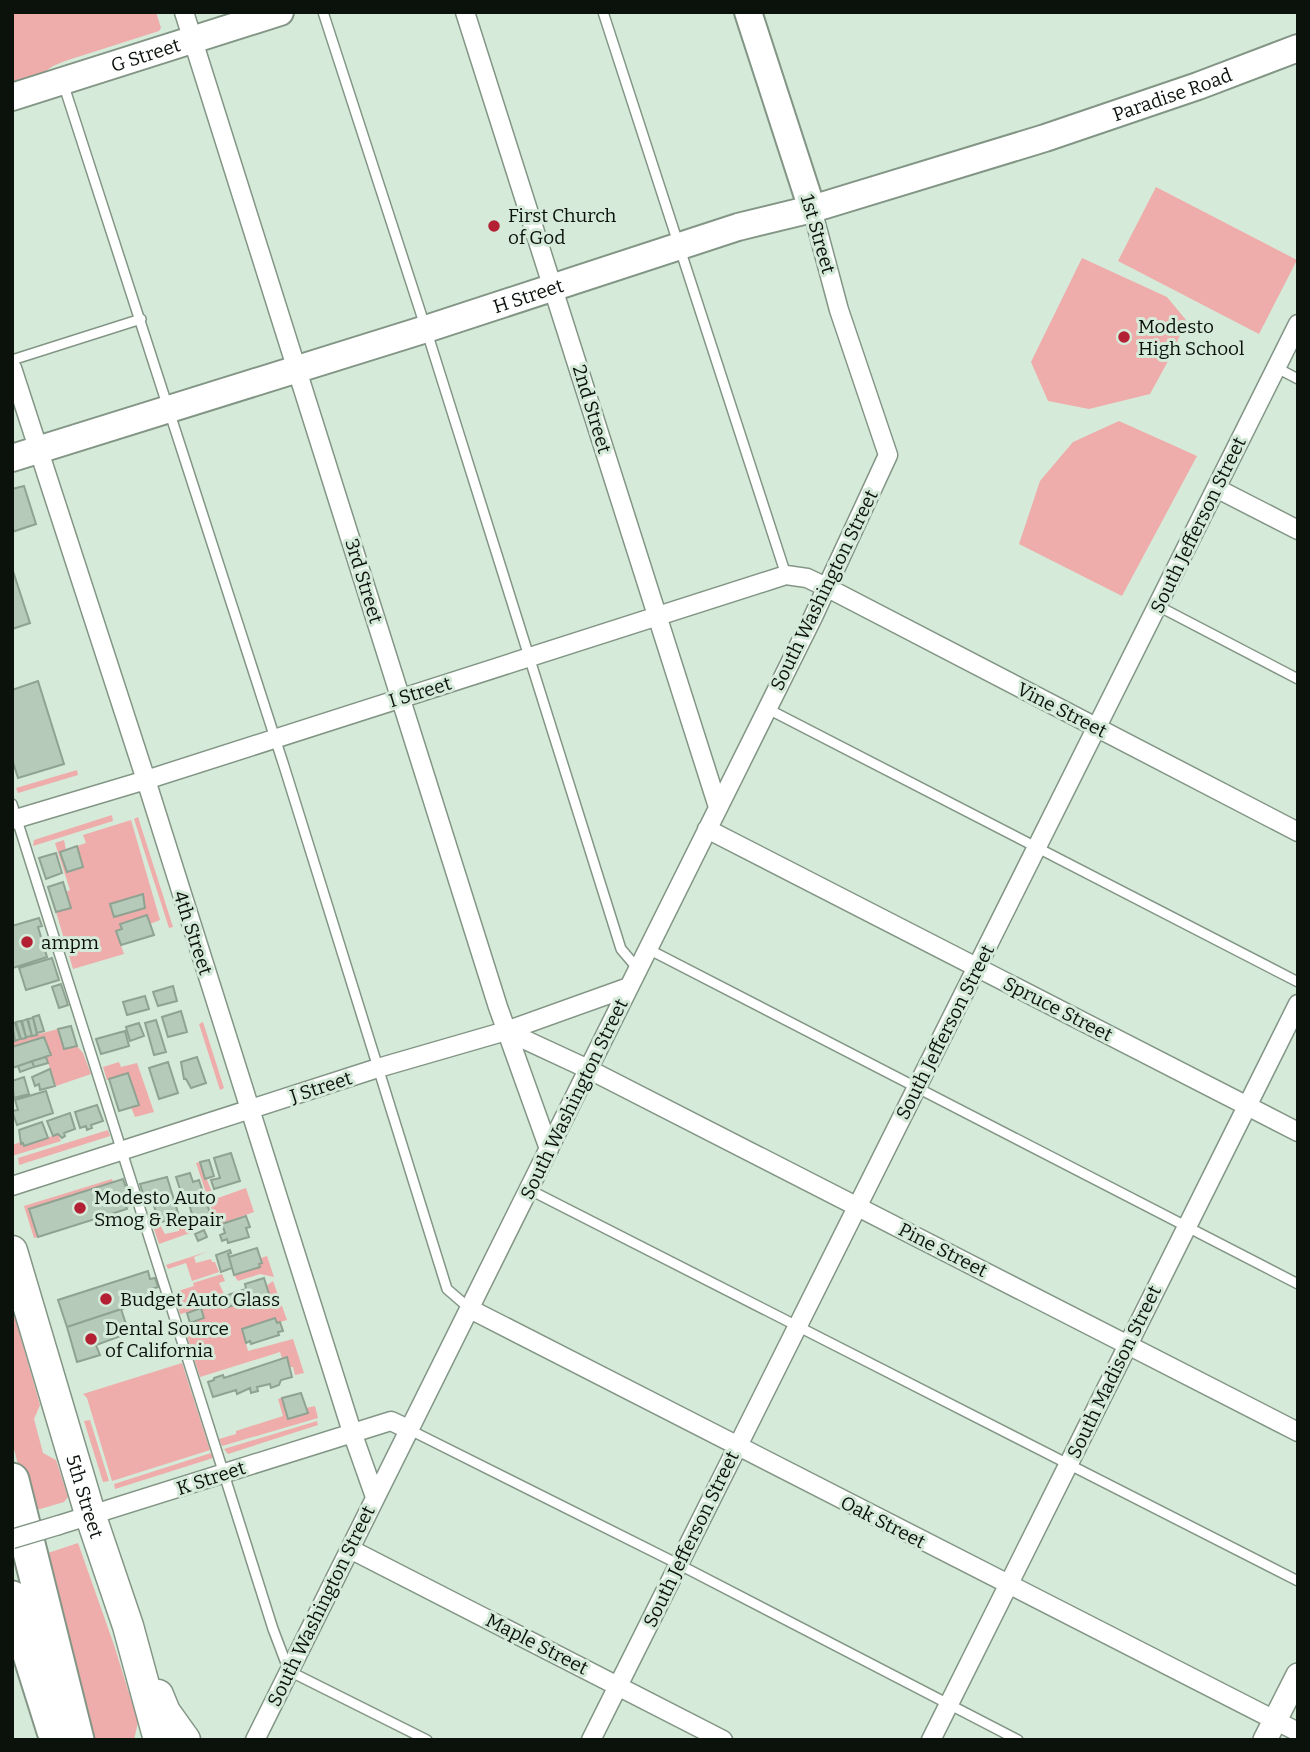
<svg xmlns="http://www.w3.org/2000/svg" width="1310" height="1752" viewBox="0 0 1310 1752" font-family="Bitter,serif">
  <style>
    .green { fill: #eeacaa; fill-rule: evenodd }
    .building { fill: #b6cab9; stroke: #90a393; stroke-width: 2 }
    .lines { fill: none; stroke-linecap: round; stroke-linejoin: round }
    .service-casing { stroke: #839686; stroke-width: 12 }
    .minor-casing { stroke: #839686; stroke-width: 21 }
    .tertiary-casing { stroke: #839686; stroke-width: 26 }
    .secondary-casing { stroke: #839686; stroke-width: 30 }
    .primary-casing { stroke: #839686; stroke-width: 33 }
    .motorway-casing { stroke: #839686; stroke-width: 37 }
    .service { stroke: #fff; stroke-width: 9 }
    .minor { stroke: #fff; stroke-width: 18 }
    .tertiary { stroke: #fff; stroke-width: 23 }
    .secondary { stroke: #fff; stroke-width: 26 }
    .primary { stroke: #fff; stroke-width: 30 }
    .motorway { stroke: #fff; stroke-width: 33 }
    .minor-bridge-casing { stroke: #839686; stroke-width: 21; stroke-linecap: butt }
    .minor-bridge { stroke: #fff; stroke-width: 18 }
    .poi-dot { fill: #b32034; stroke: #d6ead9; stroke-width: 2.5 }
    .labels { text-anchor: middle; dominant-baseline: central; stroke-width: 6; stroke-linejoin: round; paint-order: stroke }
    .street-label { font-size: 19px; fill: #0b120c; stroke: #d6ead9 }
    .poi-label { font-size: 19px; fill: #0b120c; stroke: #d6ead9; text-anchor: start }
  </style>
  <rect width="100%" height="100%" fill="#d6ead9"/>
  <path class="green" d="M12,12H156L161,28L159,31L65,61L53,66L43,73L12,83Z
    M1156,187L1297,260L1259,334L1118,261Z
    M1082,258L1167,297L1186,320L1173,352L1150,394L1089,409L1048,401L1031,362Z
    M1119,421L1197,456L1122,596L1019,544L1040,481L1073,442Z
    M77,770L78,775L18,793L16,788Z
    M112,815L113,821L33,846L34,840Z
    M138,817L173,927L169,928L134,819Z
    M131,820L160,920L150,924L146,915L121,923L122,929L116,931L124,954L73,969L56,912L71,908L66,892L70,890L55,843L64,840L66,850L60,852L67,872L83,867L77,846L86,843L83,835ZM142,894L144,908L114,917L110,904Z
    M203,1022L224,1088L220,1090L199,1024Z
    M58,1029L64,1049L77,1046L83,1053L91,1074L56,1086L46,1057L50,1055L44,1037L12,1047V1041Z
    M119,1062L121,1067L137,1063L154,1112L135,1117L131,1107L139,1104L128,1073L107,1080L103,1067Z
    M108,1130L110,1136L19,1165L18,1158Z
    M58,1134L61,1141L12,1156V1145L21,1142L24,1146Z
    M200,1162L213,1195L216,1194L218,1198L246,1188L254,1212L217,1225L196,1163Z
    M112,1179L113,1182L29,1209L38,1237L34,1238L24,1206Z
    M152,1223H159L165,1234L179,1231V1227L187,1225L190,1233L159,1244Z
    M209,1251L194,1257L196,1263L211,1259L212,1262H215L219,1272L192,1281L186,1263L168,1269L166,1265Z
    M267,1256L274,1277L260,1274L238,1281L234,1275L259,1267V1264L262,1263L261,1258Z
    M222,1274L225,1281L219,1283L225,1296L222,1297L226,1308L269,1295L266,1286L273,1281L287,1320L277,1323L275,1318L242,1329L248,1351L293,1339L304,1373L295,1375L293,1367H290L287,1357L282,1358L280,1352L200,1377L183,1324L204,1318L201,1309L180,1314L175,1292L194,1286L193,1283Z
    M12,1307L40,1405L34,1419L43,1453L56,1460L68,1497L64,1502L30,1512L12,1441Z
    M182,1363L210,1450L112,1481L87,1398L83,1394Z
    M282,1398L306,1408L315,1406L318,1418L222,1446L219,1439L236,1434V1431L283,1416L278,1399Z
    M90,1420L109,1481L103,1482L84,1421Z
    M317,1421L318,1425L228,1454L224,1449Z
    M211,1453L213,1458L115,1489L114,1484Z
    M78,1543L114,1645L138,1722L134,1740H89L42,1555Z"/>
  <path class="building" d="M24,486L36,524L12,532V489Z
    M12,568L30,623L12,629Z
    M38,681L64,764L18,778L12,759V690Z
    M77,846L83,867L67,872L60,852Z
    M56,853L62,873L46,879L39,858Z
    M63,882L71,908L56,912L48,887Z
    M143,894L145,908L114,917L110,904Z
    M147,915L154,935L121,945L116,931L122,929L120,924Z
    M39,918L42,926L38,927L47,957L13,968L12,926Z
    M52,958L59,980L26,990L19,968Z
    M61,984L68,1005L59,1008L52,987Z
    M173,986L177,1001L158,1006L153,992Z
    M145,996L149,1009L127,1015L123,1002Z
    M181,1011L187,1032L168,1037L162,1017Z
    M39,1015L44,1031L37,1033L33,1017Z
    M33,1018L37,1035L32,1036L28,1019Z
    M27,1019L32,1036L26,1037L22,1021Z
    M156,1020L166,1052L154,1055L145,1023Z
    M21,1021L26,1038L21,1039L16,1022Z
    M12,1023H15L20,1039L15,1041Z
    M139,1023L144,1036L130,1041L126,1027Z
    M71,1026L77,1046L64,1049L58,1029Z
    M125,1031L129,1046L101,1054L96,1039Z
    M44,1037L51,1055L12,1068V1047Z
    M46,1057L48,1063L34,1067L32,1061Z
    M197,1057L206,1083L191,1088L186,1079H184L181,1062Z
    M32,1061L34,1067L20,1072L18,1066Z
    M168,1062L178,1093L159,1099L149,1068Z
    M50,1069L55,1086L40,1090L39,1084L35,1086L32,1077Z
    M128,1073L139,1105L119,1111L109,1079Z
    M24,1077L29,1094L14,1098L12,1081Z
    M46,1091L53,1113L17,1125L12,1111L18,1110L15,1100Z
    M97,1105L103,1121L91,1125L92,1128L87,1130L86,1126L80,1128L75,1112Z
    M70,1113L75,1129L64,1133L65,1136L62,1138L58,1134L53,1136L47,1121Z
    M42,1122L48,1138L24,1146L23,1143L21,1144L19,1130Z
    M231,1153L240,1181L214,1189L211,1180L220,1178L214,1158Z
    M209,1160L214,1176L205,1179L200,1162Z
    M190,1173L193,1182L199,1180L211,1216L197,1221L196,1216L193,1217L189,1204L185,1205L176,1177Z
    M167,1177L179,1216L159,1223L150,1192L143,1194L140,1184Z
    M123,1179L132,1205L126,1207L127,1209L38,1237L29,1209Z
    M246,1216L250,1227L246,1228L249,1237L228,1243L227,1239L222,1241L220,1235L225,1233L222,1224Z
    M204,1230L207,1237L198,1241L195,1234Z
    M257,1248L262,1263L259,1264L260,1267L234,1275L229,1257Z
    M230,1250L231,1253L228,1254L232,1268L221,1272L216,1255Z
    M148,1271L150,1279L155,1278L158,1287L152,1289L155,1298L67,1327L58,1300Z
    M264,1278L269,1294L225,1308L222,1297L246,1289L245,1284Z
    M201,1308L204,1318L190,1323L187,1313Z
    M121,1309L129,1333L96,1345L100,1355L77,1362L67,1327Z
    M275,1318L277,1323L280,1322L283,1331L278,1332L279,1335L251,1344L250,1341L246,1343L242,1329Z
    M287,1357L292,1377L281,1380L279,1385L271,1388L270,1384L257,1387L258,1391L251,1393L250,1388L237,1394L236,1390L213,1397L208,1382L214,1380V1378L223,1375L224,1378Z
    M301,1393L308,1413L288,1419L282,1398Z"/>
  <g class="lines">
    <g class="service-casing">
      <path id="service" d="M323,12L426,329L621,949L638,969
        M603,12L786,575
        M63,83L284,766L447,1289L469,1308
        M12,360L141,319
        M1277,368L1298,379
        M1158,606L1298,679
        M766,708L1298,982
        M12,804L273,1629L289,1671L427,1740
        M648,949L1298,1284
        M528,1189L1298,1581
        M408,1429L678,1564L1018,1740"/>
    </g>
    <g class="minor-casing">
      <path id="minor" d="M184,12L498,1007L549,1149
        M465,12C551,276 632,542 718,807
        M12,368L146,780L352,1432L375,1497
        M1216,488L1298,530
        M12,820L146,780L786,575L807,578L826,587L1298,832
        M707,829L1298,1132
        M506,1031L588,1069L1298,1432
        M12,1186L378,1068L506,1031L629,987
        M470,1309L1298,1732
        M59,1525L391,1421L408,1429
        M350,1549L723,1740
        M255,1740L813,617L888,455L839,310L812,209
        M591,1740L1298,324
        M931,1740L1298,1004"/>
    </g>
    <g class="tertiary-casing">
      <path id="tertiary" d="M1265,1740L1298,1675"/>
    </g>
    <g class="secondary-casing">
      <g id="secondary">
        <path d="M748,12L812,209"/>
        <path id="s1" d="M12,97L280,12"/>
        <path id="s2" d="M12,458L426,329L738,227L812,209L1045,138L1198,86L1298,48"/>
      </g>
    </g>
    <g class="primary-casing">
      <g id="primary">
        <path id="s3" d="M12,1251L91,1517L128,1626L159,1740"/>
        <path d="M158,1695L165,1712L185,1740"/>
      </g>
    </g>
    <g class="motorway-casing">
      <path id="motorway" d="M12,1480L77,1740
        M12,1598L54,1731"/>
    </g>
    <use href="#service" class="service"/>
    <use href="#minor" class="minor"/>
    <use href="#tertiary" class="tertiary"/>
    <use href="#secondary" class="secondary"/>
    <use href="#primary" class="primary"/>
    <use href="#motorway" class="motorway"/>
    <g class="minor-bridge-casing">
      <path id="minor-bridge" d="M12,1539L59,1525"/>
    </g>
    <use href="#minor-bridge" class="minor-bridge"/>
  </g>
  <g class="poi-dot">
    <circle cx="494" cy="226" r="7"/>
    <circle cx="1124" cy="337" r="7"/>
    <circle cx="27" cy="942" r="7"/>
    <circle cx="80" cy="1208" r="7"/>
    <circle cx="106" cy="1299" r="7"/>
    <circle cx="91" cy="1339" r="7"/>
  </g>
  <g class="labels">
    <g class="street-label">
      <text stroke="none"><textPath href="#s1" startOffset="140">G Street</textPath></text>
      <text stroke="none"><textPath href="#s2" startOffset="1216">Paradise Road</textPath></text>
      <text transform="translate(818 234) rotate(74)">1st Street</text>
      <text stroke="none"><textPath href="#s2" startOffset="541">H Street</textPath></text>
      <text transform="translate(592 409) rotate(73)">2nd Street</text>
      <text transform="translate(1198 525) rotate(-64)">South Jefferson Street</text>
      <text transform="translate(364 581) rotate(73)">3rd Street</text>
      <text transform="translate(824 590) rotate(-64)">South Washington Street</text>
      <text transform="translate(420 692) rotate(-17)">I Street</text>
      <text transform="translate(1062 710) rotate(27)">Vine Street</text>
      <text transform="translate(193 933) rotate(72)">4th Street</text>
      <text transform="translate(1058 1009) rotate(27)">Spruce Street</text>
      <text transform="translate(945 1032) rotate(-63)">South Jefferson Street</text>
      <text transform="translate(321 1087) rotate(-18)">J Street</text>
      <text transform="translate(574 1099) rotate(-64)">South Washington Street</text>
      <text transform="translate(943 1250) rotate(27)">Pine Street</text>
      <text transform="translate(1114 1372) rotate(-64)">South Madison Street</text>
      <text transform="translate(211 1478) rotate(-18)">K Street</text>
      <text stroke="none"><textPath href="#s3" startOffset="256">5th Street</textPath></text>
      <text transform="translate(883 1522) rotate(27)">Oak Street</text>
      <text transform="translate(691 1539) rotate(-64)">South Jefferson Street</text>
      <text transform="translate(321 1606) rotate(-64)">South Washington Street</text>
      <text transform="translate(537 1644) rotate(27)">Maple Street</text>
    </g>
    <g class="poi-label">
      <text x="508" y="215">First Church<tspan x="508" dy="22">of God</tspan></text>
      <text x="1138" y="326">Modesto<tspan x="1138" dy="22">High School</tspan></text>
      <text x="41" y="942">ampm</text>
      <text x="94" y="1197">Modesto Auto<tspan x="94" dy="22">Smog &amp; Repair</tspan></text>
      <text x="120" y="1299">Budget Auto Glass</text>
      <text x="105" y="1328">Dental Source<tspan x="105" dy="22">of California</tspan></text>
    </g>
  </g>
  <rect width="1310" height="1752" fill="none" stroke="#0b120c" stroke-width="28"/>
</svg>
